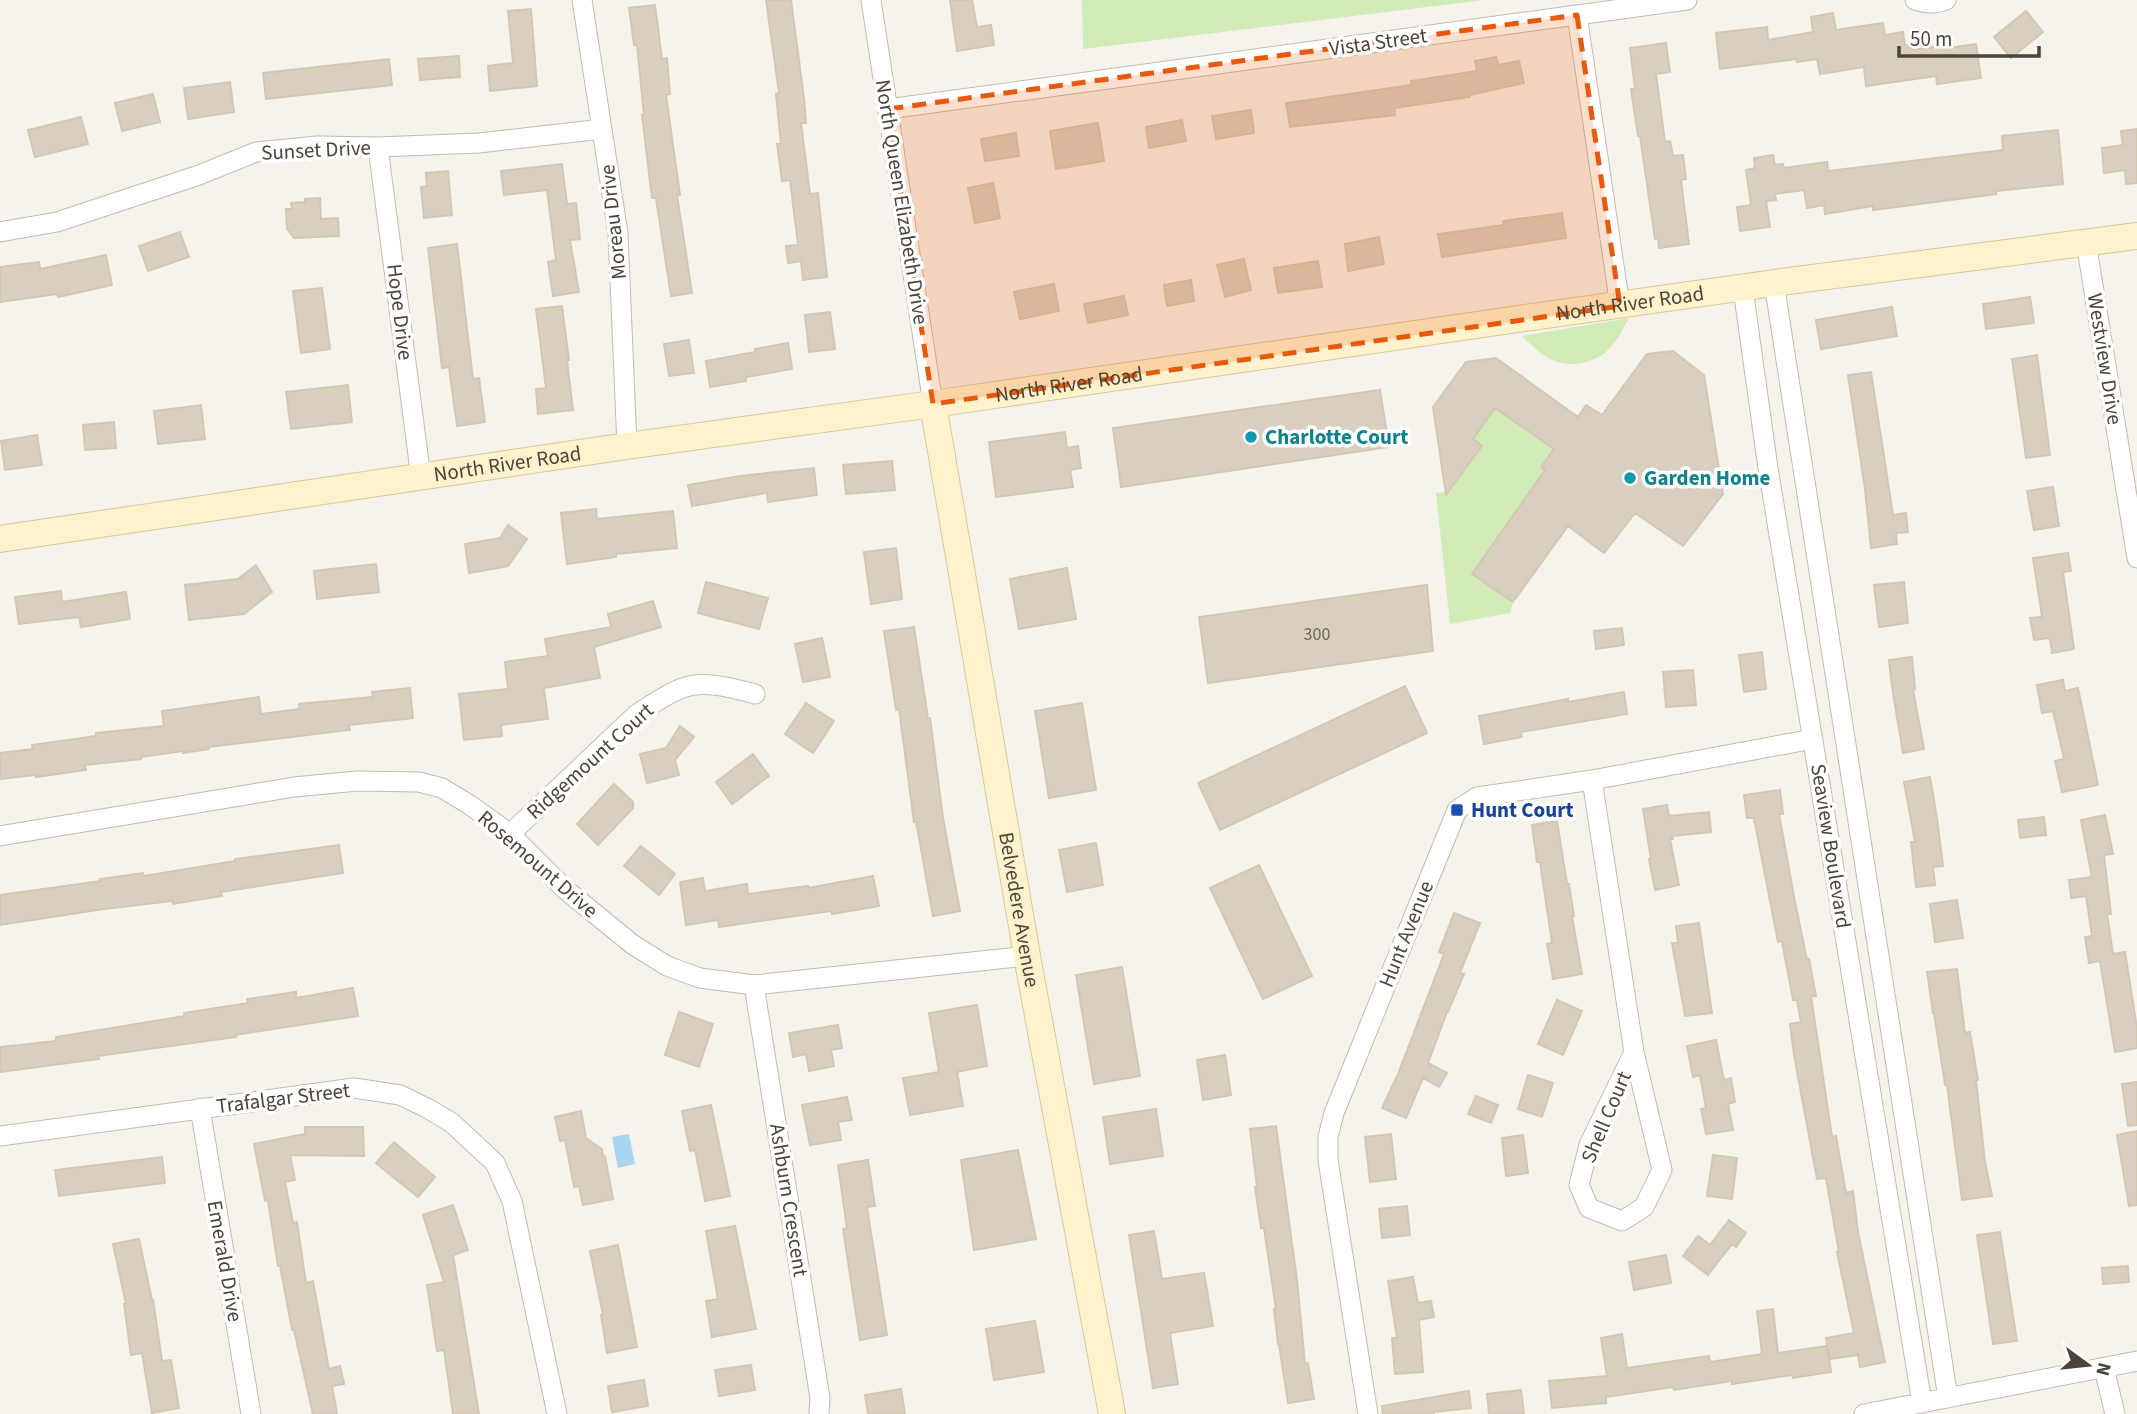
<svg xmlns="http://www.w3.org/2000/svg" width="2137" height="1414" viewBox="0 0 2137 1414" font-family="'Source Sans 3',sans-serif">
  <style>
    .green { fill: #d2eab5 }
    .water { fill: #a9d4f2 }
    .building { fill: #d8cfc1; stroke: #d3c7b4; stroke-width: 2 }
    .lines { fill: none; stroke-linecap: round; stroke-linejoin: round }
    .street-casing { stroke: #c2bbae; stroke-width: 21 }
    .secondary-casing { stroke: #d6c79b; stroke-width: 28 }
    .street { stroke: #fff; stroke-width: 19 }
    .secondary { stroke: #fff3cd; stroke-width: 26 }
    .marked { fill: #e8590c; fill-opacity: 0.2; stroke: #e8590c; stroke-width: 5; stroke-dasharray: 14 9; stroke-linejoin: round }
    .culture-dot { fill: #0f9aa8; stroke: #fff; stroke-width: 2.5 }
    .transit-dot { fill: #1a4fb4; stroke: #fff; stroke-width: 2.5 }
    .labels { text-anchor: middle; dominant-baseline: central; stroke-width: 7; stroke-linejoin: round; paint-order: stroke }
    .number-label { font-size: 18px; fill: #6e675b }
    .street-label { font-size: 21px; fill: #4b4439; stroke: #fff }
    .culture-label { font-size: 21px; font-weight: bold; fill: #0d838f; stroke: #fff; text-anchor: start }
    .transit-label { font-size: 21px; font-weight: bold; fill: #164399; stroke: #fff; text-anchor: start }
  </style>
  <rect width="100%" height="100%" fill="#f6f3ec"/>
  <path class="green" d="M1082,0H1484L1083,49Z
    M1629,318C1623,328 1617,342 1608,350C1604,355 1595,359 1589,361C1560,371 1541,356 1522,336Z
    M1495,408L1554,449L1541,467L1545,470L1472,574L1513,602L1510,613L1450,624L1436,493L1450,491L1482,447L1473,439Z"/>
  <path class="water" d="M629,1134L635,1164L618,1168L612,1137Z"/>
  <path class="building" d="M766,0H791L804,98L806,123H801L810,194L818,193L827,277L803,280L801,261L788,263L786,246L798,245L790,180L782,181L777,144H781L776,94L779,93Z
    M950,0H972L977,27L991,25L994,45L957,51Z
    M655,5L662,59L667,58L670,94L666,95L680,195H677L692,293L671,296L656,198H652L642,115H644L637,45H634L629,8Z
    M531,9L537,86L490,91L488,66L513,63L508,11Z
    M2026,11L2043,32L2011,58L1994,37Z
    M1833,13L1836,30L1883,23L1885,35L1903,32L1905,45H1911L1912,50L1949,45V48L1976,44L1981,78L1937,84L1936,76L1866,86L1864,67L1820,74L1817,59L1797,62V59L1720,69L1716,33L1767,27L1768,40L1813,32L1811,17Z
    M1666,43L1670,72L1656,74L1665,142L1670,141L1673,156L1683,155L1686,179L1681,180L1689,244L1659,248L1658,238L1655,239L1640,136H1638L1631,89H1635L1630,48Z
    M459,56L460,77L420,80L418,59Z
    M1496,57L1498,65L1519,61L1524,83L1470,95V97L1394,108L1395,115L1290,127L1286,103L1412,85L1411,81L1477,71L1475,61Z
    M389,59L392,85L266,99L263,73Z
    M230,82L234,112L188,119L184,88Z
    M153,94L160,122L122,131L115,103Z
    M1251,110L1254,133L1216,139L1212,116Z
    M81,117L88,144L35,157L28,130Z
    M1182,120L1186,141L1149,148L1146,127Z
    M1098,123L1104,161L1056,169L1050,131Z
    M2137,129V183L2126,184L2125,170L2104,173L2102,148L2123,145L2121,131Z
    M2058,130L2063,184L1996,191V194L1873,210V206L1825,214L1824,205L1807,208L1804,190L1775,194L1776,200L1766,201L1770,227L1740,231L1737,207L1751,205L1746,170L1755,168L1754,158L1773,155L1775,165L1783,164L1784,168L1827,162L1828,171L2003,150L2002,136Z
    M1016,133L1019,156L985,161L981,139Z
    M562,164L567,204L576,203L580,239L570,240L579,292L553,296L548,262L556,260L547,190L504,195L501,171Z
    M448,171L452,215L424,218L421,187L427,186L426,173Z
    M993,183L1000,218L975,223L968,188Z
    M320,198L321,219L338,218L339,236L294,238L287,229L286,209H292L291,203L305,202V199Z
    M1562,213L1566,238L1442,257L1438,234L1504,225L1503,221Z
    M180,232L189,257L148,271L139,246Z
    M1379,237L1384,264L1348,271L1345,244Z
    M457,244L473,379L479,378L485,422L457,426L449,367L442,368L428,248Z
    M106,255L112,285L58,297L57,294L0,302V267L39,262L40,269Z
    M1244,259L1251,290L1225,297L1217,265Z
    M1318,261L1322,287L1278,293L1274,268Z
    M1191,280L1194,301L1167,306L1164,285Z
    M1054,284L1059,311L1020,319L1014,292Z
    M322,288L330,349L301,353L293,291Z
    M1124,296L1128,315L1088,323L1084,304Z
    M2030,297L2034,323L1986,329L1983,304Z
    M562,306L569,360H567L573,410L538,414L536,389L546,388L536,309Z
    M1892,307L1897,336L1821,349L1816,320Z
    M830,312L835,349L809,352L805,315Z
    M689,340L694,373L669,376L664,344Z
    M788,343L792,369L746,377V381L710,387L706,361L755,352V349Z
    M1673,351L1704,375L1723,494L1683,546L1635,513L1604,553L1568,526L1513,602L1472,574L1545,470L1541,467L1554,449L1495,408L1473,439L1482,446L1446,495L1433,407L1466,362L1496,358L1578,417L1586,405L1602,415L1647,354Z
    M2037,355L2050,455L2026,458L2012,359Z
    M1871,372L1893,515L1906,513L1908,532L1896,533L1897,544L1871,548L1865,489L1848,375Z
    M348,385L352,422L291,429L286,392Z
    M1380,390L1389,447L1121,487L1113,428Z
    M201,405L205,439L158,444L154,411Z
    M114,422L116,448L85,450L83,425Z
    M1065,432L1067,448L1078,446L1081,468L1070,470L1073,487L996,497L989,442Z
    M37,435L42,465L5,470L1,441Z
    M892,461L895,490L846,494L843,465Z
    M814,468L817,495L768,502L767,493L692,506L688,485L740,476Z
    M2053,487L2059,526L2034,530L2027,491Z
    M596,509L597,519L673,511L677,548L616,554V557L567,564L561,513Z
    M508,525L527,539L508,566L469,573L465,544L500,538Z
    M896,548L902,599L871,604L864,552Z
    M2068,553L2071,571L2063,572L2074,649L2052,653L2050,638L2034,640L2030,618L2042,617L2033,558Z
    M376,564L379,592L317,599L314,571Z
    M256,565L272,592L244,614L189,620L185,585L238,579Z
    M1067,568L1076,619L1019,629L1010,579Z
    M706,582L768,598L759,629L698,613Z
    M1904,582L1908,623L1879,627L1874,585Z
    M1427,585L1433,651L1208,683L1199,617Z
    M61,591L62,602L126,592L130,619L81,627L79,617L19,624L15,597Z
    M653,601L661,627L594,647L600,678L544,688L548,719L501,725L502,736L464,740L459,694L508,689L505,662L548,656L545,639L611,627L608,614Z
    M914,627L928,718H930L943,818L960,911L933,916L916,821L914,822L899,709L896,710L884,631Z
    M1622,628L1624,645L1596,649L1594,631Z
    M822,638L830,677L803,682L795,644Z
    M1762,652L1766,689L1744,692L1739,655Z
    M1912,657L1915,689L1913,690L1924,749L1903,753L1892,687L1889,660Z
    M1693,670L1696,705L1666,707L1663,672Z
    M2063,680L2065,691L2078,688L2098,785L2062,792L2055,761L2064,759L2053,711L2042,713L2037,685Z
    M1405,686L1427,733L1220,830L1198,783Z
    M410,688L413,718L349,725L350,730L208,747L209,749L183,753V751L141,757V759L85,765L86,770L36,777V775L0,779V753L33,749L32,745L96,736V733L164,726L162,711L259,697L261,714L300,709L299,704L373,697L372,692Z
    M1624,692L1627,714L1521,732L1522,737L1484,744L1479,716L1568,699V702Z
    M806,703L834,721L813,753L785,734Z
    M1082,703L1096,790L1049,798L1035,711Z
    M680,726L694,737L675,760L679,775L647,783L640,754L666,748Z
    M753,754L769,776L732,804L716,782Z
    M1930,777L1937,818L1943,866L1933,867L1935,885L1916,887L1911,842H1915L1904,782Z
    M614,784L633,802V808L598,845L577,824Z
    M1780,790L1783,814H1779L1795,902L1807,960L1809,959L1816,996H1811L1832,1137L1836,1136L1846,1193L1853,1191L1858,1232L1885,1362L1860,1367L1858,1355L1830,1359L1826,1338L1854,1333L1837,1252H1839L1826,1178L1817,1179L1794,1055L1790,1024L1801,1022L1797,1000H1793L1782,941L1778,942L1754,818H1747L1744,795Z
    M1667,805L1669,816L1709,812L1711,832L1672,836L1673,839H1670L1679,885L1655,890L1649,859H1651L1643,809Z
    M2105,815L2113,854L2104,855L2111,914H2107L2113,954L2125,952L2137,1028V1048L2115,1052L2100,961L2089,963L2085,937L2092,936L2086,896L2071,898L2069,880L2092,877L2081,820Z
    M2044,817L2046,835L2020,838L2018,820Z
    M1557,821L1567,884H1569L1574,916H1572L1582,974L1553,979L1547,944L1552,943L1540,862H1537L1532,825Z
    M1096,843L1103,885L1067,892L1059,850Z
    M339,845L343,873L221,892L222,896L173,904L172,901L104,909L0,925V895L101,881L100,879L143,873L144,876L235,861V859Z
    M641,846L675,874L659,895L624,866Z
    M1259,865L1312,976L1263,999L1210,888Z
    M873,876L879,906L832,914L831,911L719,927L718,920L686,925L680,882L703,878L705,891L747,884L748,894L808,886V888Z
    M1957,900L1963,938L1935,942L1930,904Z
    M1454,913L1480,923L1460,973L1464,974L1448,1012H1447L1428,1063L1447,1073L1439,1087L1423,1078L1406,1118L1382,1108L1398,1074L1444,954L1439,952Z
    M1699,923L1712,1013L1685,1016L1672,943H1678L1676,926Z
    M1122,967L1140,1076L1094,1084L1076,975Z
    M1957,969L1965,1033L1970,1032L1978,1080H1976L1985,1162L1992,1196L1962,1200L1947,1085H1945L1934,1013H1933L1927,972Z
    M353,988L358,1016L235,1035L236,1037L98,1056L99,1059L0,1072V1047L56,1041V1037L185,1016L184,1013L248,1003L247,999L296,992V998Z
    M1557,1000L1582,1011L1563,1055L1538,1044Z
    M977,1005L987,1066L957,1072L963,1106L910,1115L903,1078L939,1072L929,1013Z
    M679,1012L713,1024L699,1067L665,1055Z
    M838,1025L842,1048L831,1050L834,1066L809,1071L806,1054L793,1057L789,1033Z
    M1716,1040L1724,1080L1731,1078L1735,1102L1728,1104L1733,1130L1706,1134L1701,1109L1706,1108L1700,1075L1693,1077L1687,1046Z
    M1225,1055L1231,1095L1203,1100L1197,1060Z
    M1528,1075L1553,1083L1542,1117L1518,1109Z
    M2137,1082V1125L2128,1126L2122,1084Z
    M1476,1096L1498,1105L1491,1123L1468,1114Z
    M847,1097L852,1120L838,1122L841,1140L810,1145L802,1105Z
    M711,1105L730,1196L705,1201L695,1150L690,1151L682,1111Z
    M1156,1109L1163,1156L1110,1164L1103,1117Z
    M581,1111L586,1138L602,1149L603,1157L605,1156L613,1199L583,1205L579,1186L574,1187L565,1140L560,1141L555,1117Z
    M1276,1126L1297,1280L1305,1364L1308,1363L1314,1399L1288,1403L1279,1344H1278L1274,1309H1276L1264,1228H1261L1255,1187H1257L1250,1129Z
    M305,1127H363L364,1156L290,1155L295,1180L285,1182L293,1223L297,1222L306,1283L313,1281L329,1369L340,1366L344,1384L332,1386L337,1414H313L294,1330H292L280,1266H278L268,1200L265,1201L254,1144L305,1134Z
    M2137,1131V1205L2129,1206L2117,1135Z
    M1391,1134L1396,1179L1370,1182L1365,1137Z
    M1523,1135L1528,1173L1506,1176L1502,1138Z
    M394,1142L435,1177L418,1197L376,1163Z
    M1018,1150L1036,1239L974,1250L961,1160Z
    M1713,1155L1737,1158L1732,1199L1707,1196Z
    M162,1157L165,1183L59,1196L55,1170Z
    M868,1160L875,1206L867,1207L887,1335L860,1340L843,1229L847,1228L838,1165Z
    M453,1205L468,1250L453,1255L479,1414H453L444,1350L437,1351L427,1285L444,1282L423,1215Z
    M1407,1206L1410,1235L1382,1238L1379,1209Z
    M1729,1220L1746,1233L1736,1247L1732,1244L1708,1275L1683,1256L1698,1236L1710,1245Z
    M735,1226L756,1329L712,1337L706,1301L718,1299L706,1231Z
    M1154,1231L1162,1279L1204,1273L1213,1326L1170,1333L1178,1384L1153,1388L1129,1235Z
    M2000,1232L2017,1341L1993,1344L1977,1235Z
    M139,1239L152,1300H153L162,1361L171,1360L179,1408L152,1413L142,1353L131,1355L124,1304H126L113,1244Z
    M618,1245L637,1347L607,1353L601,1315H603L590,1251Z
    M1666,1255L1671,1283L1634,1290L1629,1262Z
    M2128,1266L2129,1282L2103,1284L2102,1268Z
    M1413,1277L1418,1303L1431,1301L1434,1317L1419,1320L1423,1372L1395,1374L1392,1338H1397L1388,1281Z
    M1773,1309L1778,1353L1827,1346L1831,1372L1793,1378L1792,1375L1732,1384V1381L1674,1390L1673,1387L1606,1397V1403L1552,1408L1549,1381L1607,1376L1601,1338L1622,1334L1627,1368L1709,1356L1710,1362L1762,1354L1757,1311Z
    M1035,1321L1044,1372L994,1380L986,1329Z
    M751,1365L755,1390L719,1396L715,1370Z
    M644,1380L648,1406L612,1412L608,1386Z
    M901,1389L905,1414H868L865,1395Z
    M1521,1390L1524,1414H1489L1487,1394Z
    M1469,1391L1471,1408L1433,1412L1434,1414H1383L1382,1406Z"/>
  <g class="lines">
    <g class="street-casing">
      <path id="street" d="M582,0L618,233L627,446
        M871,0L933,404
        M1915,0C1927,4 1935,4 1946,0
        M1577,15L1687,0
        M888,109L1577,15L1620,306
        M378,147L421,478
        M0,232L57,222L199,175L256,152L317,146L378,147L479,143L602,129
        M2086,242L2137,558
        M1774,283L1948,1398
        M1743,289L1768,468L1922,1403
        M1592,780L1634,1052L1662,1170L1644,1207L1622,1221L1589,1208L1579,1185L1589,1145L1634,1052
        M510,834L637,714C651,705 665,695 680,689C702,679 733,688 755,694
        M0,836L294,787L357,781L419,782L442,788L470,805L510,834L566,890L632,944L667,966L700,978L754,985L1027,956
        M754,985L820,1398L819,1414
        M200,1108L251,1414
        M0,1136L354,1088L400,1095L427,1108L452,1123L495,1163L512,1201L557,1414
        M2104,1368L2115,1414
        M1368,1414L1328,1160V1137L1334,1113L1457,810L1477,797L1592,780L1813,739
        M1864,1414L2137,1361"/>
    </g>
    <g class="secondary-casing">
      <g id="secondary">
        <path id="s1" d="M933,404L1027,956L1112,1414"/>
        <path id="s2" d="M0,539L627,446L933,404L1504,321L1774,283L2137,236"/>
      </g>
    </g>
    <use href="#street" class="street"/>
    <use href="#secondary" class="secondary"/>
  </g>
  <path class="marked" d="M1577,15L1620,306L933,404L888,109Z"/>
  <g class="culture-dot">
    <circle cx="1251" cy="437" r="7"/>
    <circle cx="1630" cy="478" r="7"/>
  </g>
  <rect class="transit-dot" x="1450" y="803" width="14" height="14" rx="3.5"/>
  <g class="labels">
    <g class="number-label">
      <text x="1317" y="634">300</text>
    </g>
    <g class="street-label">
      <text transform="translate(1378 42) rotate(-8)">Vista Street</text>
      <text transform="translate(316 150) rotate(-3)">Sunset Drive</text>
      <text transform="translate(902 202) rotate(81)">North Queen Elizabeth Drive</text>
      <text transform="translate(613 222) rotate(-96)">Moreau Drive</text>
      <text stroke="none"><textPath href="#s2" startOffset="1647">North River Road</textPath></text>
      <text transform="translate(400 312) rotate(83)">Hope Drive</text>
      <text transform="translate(2105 359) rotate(81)">Westview Drive</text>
      <text stroke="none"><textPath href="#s2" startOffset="1080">North River Road</textPath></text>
      <text stroke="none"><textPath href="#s2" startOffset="513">North River Road</textPath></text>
      <text transform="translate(590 761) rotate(-42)">Ridgemount Court</text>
      <text transform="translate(1831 846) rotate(81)">Seaview Boulevard</text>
      <text transform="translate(538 864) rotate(41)">Rosemount Drive</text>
      <text stroke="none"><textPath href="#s1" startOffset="513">Belvedere Avenue</textPath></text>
      <text transform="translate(1406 934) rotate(-68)">Hunt Avenue</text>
      <text transform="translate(283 1098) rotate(-7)">Trafalgar Street</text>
      <text transform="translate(1606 1117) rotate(-67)">Shell Court</text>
      <text transform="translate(789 1200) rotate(81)">Ashburn Crescent</text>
      <text transform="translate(225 1261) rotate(80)">Emerald Drive</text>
    </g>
    <g class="culture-label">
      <text x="1265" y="437">Charlotte Court</text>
      <text x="1644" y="478">Garden Home</text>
    </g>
    <g class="transit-label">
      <text x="1471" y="810">Hunt Court</text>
    </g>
  </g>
  <g transform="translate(2088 1365) rotate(105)" stroke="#ffffff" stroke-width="5" paint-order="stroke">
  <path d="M0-5L12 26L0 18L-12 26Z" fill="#4b4439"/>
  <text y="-10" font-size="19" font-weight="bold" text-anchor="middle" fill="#4b4439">N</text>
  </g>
  <path d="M1899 46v10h140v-10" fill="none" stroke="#4b4439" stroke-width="3.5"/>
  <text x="1910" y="46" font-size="21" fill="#4b4439" stroke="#ffffff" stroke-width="5" paint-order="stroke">50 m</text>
</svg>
